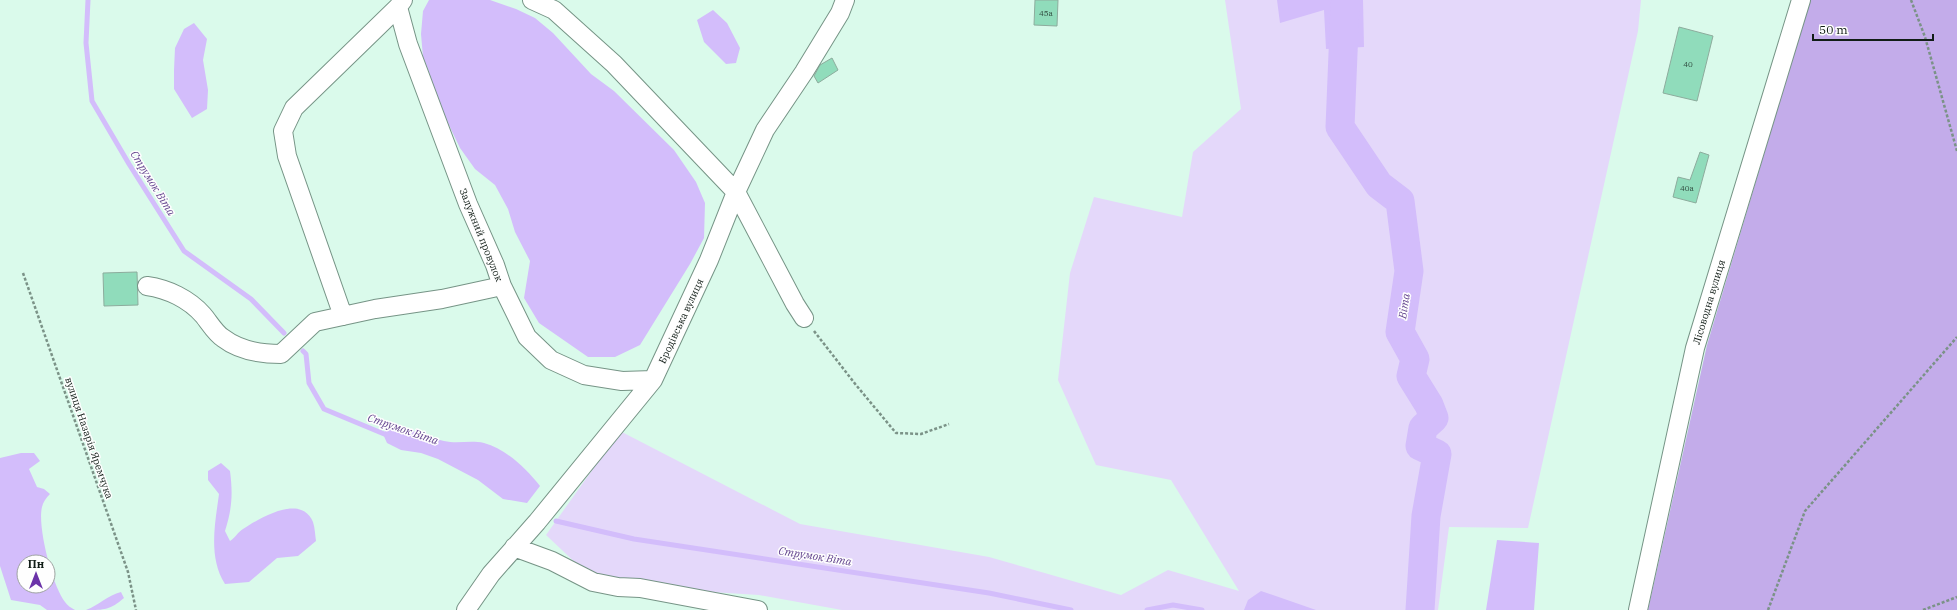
<svg xmlns="http://www.w3.org/2000/svg" width="1957" height="610" viewBox="0 0 1957 610" font-family="'IBM Plex Serif',serif">
  <style>
    .green { fill: #e4d8fa }
    .forest { fill: #c3acea }
    .water { fill: #d3bdfb; fill-rule: evenodd }
    .lines { fill: none; stroke-linecap: round; stroke-linejoin: round }
    .stream { stroke: #d3bdfb; stroke-width: 5 }
    .river { stroke: #d3bdfb; stroke-width: 29 }
    .building { fill: #90dcbb; stroke: #8dac9d }
    .minor-casing { stroke: #769486; stroke-width: 20 }
    .path { stroke: #7b9287; stroke-width: 2.5; stroke-dasharray: 3 2; stroke-linecap: butt }
    .minor { stroke: #fff; stroke-width: 18 }
    .labels { text-anchor: middle; dominant-baseline: central; stroke-width: 3; stroke-linejoin: round; paint-order: stroke }
    .number-label { font-size: 8px; fill: #314d40 }
    .street-label { font-size: 10px; fill: #111d17; stroke: #fefefe }
    .water-label { font-size: 11px; font-style: italic; fill: #64458f; stroke: #fefefe }
  </style>
  <rect width="100%" height="100%" fill="#dafaeb"/>
  <path class="green" d="M1225,0H1641L1638,31L1528,528L1449,527L1438,610H842L759,595L599,585L546,535L620,431L800,524L989,557L1121,595L1168,570L1239,591L1171,480L1096,465L1058,380L1070,273L1094,197L1182,217L1193,152L1241,109Z"/>
  <path class="forest" d="M1810,0H1957V610H1648L1707,345Z"/>
  <path class="water" d="M429,0H490L516,9L535,18L553,33L591,74L614,91L674,150L696,182L705,203L704,238L690,264L640,345L615,357H588L539,323L524,298L530,261L515,232L508,209L495,185L475,169L460,148L446,119L435,101L429,72L423,57L421,34L423,11Z
    M1277,0H1363L1364,47L1326,49L1324,10L1280,23Z
    M713,10L727,23L740,48L736,63L726,64L704,42L697,20Z
    M194,23L207,39L203,60L208,90L207,109L192,118L174,89V70L175,48L184,29Z
    M391,424C409,428 425,437 444,441C457,444 471,440 484,443C506,449 526,468 540,486L527,503L503,499L478,480L438,459L421,453L401,450L387,443L383,434Z
    M21,453H34L40,461L29,469L37,487L44,489L50,494C46,498 43,502 42,507C37,527 53,587 65,602C67,605 71,608 75,610H47L40,605L11,600L0,566V458ZM24,562H48V586H24Z
    M221,463L230,471C233,494 232,509 225,531L230,541C235,538 238,532 243,529C260,518 301,493 313,522C315,528 315,535 316,541L298,556L277,558L249,582L225,584C208,557 215,524 219,494L208,480V471Z
    M1497,540L1539,543L1534,610H1486Z
    M1261,591L1316,610H1244L1248,600Z
    M121,592L124,598C110,610 105,610 86,610C99,605 108,595 121,592Z"/>
  <g class="lines">
    <path class="stream" d="M88,0L86,43L92,101L129,164L184,251L251,299L284,333
      M303,351L306,354L309,383L324,409L389,436
      M556,521L634,539L989,593L1071,610
      M1147,610L1173,605L1202,610"/>
    <path class="river" d="M1347,0L1345,5L1340,127L1379,185L1400,201L1409,271L1400,332L1415,359L1411,376L1429,405L1434,418L1423,428L1420,446L1437,454L1426,516L1420,610"/>
  </g>
  <path class="building" d="M1035,0H1058L1057,26L1034,25Z
    M1679,27L1713,36L1697,101L1663,93Z
    M832,58L838,70L818,83L814,76L820,65Z
    M1700,152L1709,155L1696,203L1673,197L1678,177L1690,180Z
    M137,272L138,305L104,306L103,273Z"/>
  <g class="lines">
    <g class="minor-casing">
      <path id="minor" d="M403,0L398,7L408,44L468,204L495,265L502,286L527,337L551,360L584,375L622,381L653,380
        M532,0L554,10L614,64L736,192L795,304L804,318
        M147,286C168,289 189,299 203,315C209,322 215,333 223,338C240,351 261,354 281,354L315,322L375,309L442,299L502,286
        M343,316L287,156L283,131L294,108L398,7
        M514,547L552,561L593,582L618,587L640,588L758,610
        M466,610L491,574L537,522L653,380L709,260L736,192L765,130L804,72L840,13L845,0
        M1638,610L1695,348L1801,0"/>
    </g>
    <path class="path" d="M1911,0L1925,37L1957,151
      M23,273L128,572L136,610
      M814,331L856,385L896,433L921,434L949,424
      M1768,610L1805,511L1957,337
      M1923,610L1957,597"/>
    <use href="#minor" class="minor"/>
  </g>
  <g class="labels">
    <g class="number-label">
      <text x="1046" y="13">45а</text>
      <text x="1688" y="64">40</text>
      <text x="1687" y="188">40а</text>
    </g>
    <g class="street-label">
      <text transform="translate(481 235) rotate(68)">Залужний провулок</text>
      <text transform="translate(1709 302) rotate(-73)">Лісоводна вулиця</text>
      <text transform="translate(681 321) rotate(-65)">Бродівська вулиця</text>
      <text transform="translate(89 438) rotate(71)">вулиця Назарія Яремчука</text>
    </g>
    <g class="water-label">
      <text transform="translate(153 183) rotate(58)">Струмок Віта</text>
      <text transform="translate(1404 306) rotate(-81)">Віта</text>
      <text transform="translate(403 429) rotate(19)">Струмок Віта</text>
      <text transform="translate(815 556) rotate(9)">Струмок Віта</text>
    </g>
  </g>
  <g transform="translate(36 574)"><circle r="19" fill="#fefefe" stroke="#9fa4a2"/>
  <path d="M0-3L7 15L0 10L-7 15Z" fill="#6b33a9"/>
  <text y="-6" font-size="11" font-weight="bold" text-anchor="middle" fill="#111d17">Пн</text>
  </g>
  <path d="M1813 34v6h120v-6" fill="none" stroke="#111d17" stroke-width="2"/>
  <text x="1819" y="34" font-size="12" fill="#111d17" stroke="#fefefe" stroke-width="3" paint-order="stroke">50 m</text>
</svg>
